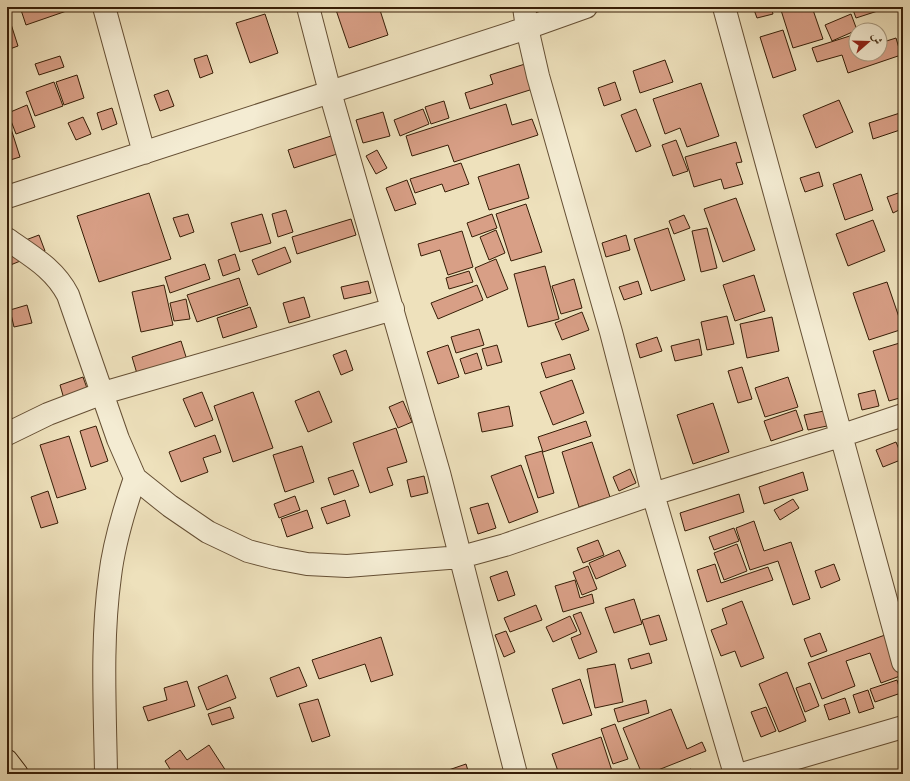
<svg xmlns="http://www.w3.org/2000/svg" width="910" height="781" viewBox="0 0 910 781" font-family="Vollkorn,Amiri,serif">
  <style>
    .building { fill: #d89f86; stroke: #371e07 }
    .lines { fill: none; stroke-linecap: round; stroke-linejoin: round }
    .street-casing { stroke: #654f34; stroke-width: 24 }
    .highway-casing { stroke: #371e07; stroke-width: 24 }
    .street { stroke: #f4ecd3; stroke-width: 22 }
    .highway { stroke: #eee1bc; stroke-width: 22 }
  </style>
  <rect width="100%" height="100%" fill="#eee1bc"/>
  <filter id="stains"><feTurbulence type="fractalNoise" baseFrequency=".005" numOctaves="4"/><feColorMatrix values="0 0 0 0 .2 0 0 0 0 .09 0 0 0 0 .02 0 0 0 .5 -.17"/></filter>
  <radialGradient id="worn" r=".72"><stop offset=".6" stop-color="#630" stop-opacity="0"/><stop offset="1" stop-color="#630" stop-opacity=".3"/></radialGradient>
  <path class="building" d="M20,7H78L26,25Z
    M335,7H379L388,35L349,48Z
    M753,7H771L773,14L757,18Z
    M780,7H812L823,39L793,48Z
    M852,7H890L856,18Z
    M265,14L278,53L250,63L236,23Z
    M851,14L857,30L832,41L825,25Z
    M7,21H10L18,46L7,50Z
    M783,30L796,70L773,78L760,37Z
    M856,34V54H880V43L896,38L901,55L848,73L842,55L817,62L812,48Z
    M207,55L213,73L200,78L194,59Z
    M60,56L64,67L39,75L35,64Z
    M665,60L673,82L640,93L633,71Z
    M525,64L533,89L470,109L465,93L493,84L490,75Z
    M77,75L84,98L64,105L56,82Z
    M54,82L63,106L35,116L26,92Z
    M615,82L621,100L604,106L598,88Z
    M701,83L719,136L687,147L680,128L665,134L653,99Z
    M168,90L174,106L160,111L154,95Z
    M839,100L853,132L816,148L803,115Z
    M444,101L449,118L431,124L425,107Z
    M506,104L512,125L532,119L538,135L454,162L448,145L412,156L406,136Z
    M27,105L35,127L16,134L8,113Z
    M112,108L117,124L102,130L97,113Z
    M423,109L429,124L400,136L394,120Z
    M636,109L651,146L636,152L621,115Z
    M383,112L390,136L363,143L356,120Z
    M903,112V129L873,139L869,123Z
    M7,116L20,157L7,161Z
    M83,117L91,134L76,140L68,123Z
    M331,136L337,154L294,168L288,150Z
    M676,140L688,171L673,176L662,145Z
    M736,142L742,162L736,163L743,184L724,189L721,179L694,187L685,157Z
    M377,150L387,168L376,174L366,156Z
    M461,163L469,184L445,192L442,184L415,193L410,179Z
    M519,164L529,198L489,210L478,177Z
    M819,172L823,186L805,192L800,178Z
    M861,174L873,210L845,220L833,184Z
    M407,180L416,204L395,211L386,188Z
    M901,192L903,198V208L893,213L887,197Z
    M149,193L171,259L99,282L77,216Z
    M736,198L755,250L723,262L704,209Z
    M526,204L542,252L511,261L496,214Z
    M286,210L293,232L278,237L272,214Z
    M188,214L194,232L180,237L173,218Z
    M262,214L271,243L240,252L231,223Z
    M492,214L497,228L472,237L467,223Z
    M684,215L690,228L674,234L669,221Z
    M351,219L356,235L297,254L292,237Z
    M873,220L885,251L848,266L836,234Z
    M668,228L685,280L651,291L634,239Z
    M707,228L717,268L701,272L692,231Z
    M496,230L505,253L489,260L480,237Z
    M462,231L473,267L448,275L440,250L421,256L418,244Z
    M39,235L45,251L8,266L7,247Z
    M626,235L630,250L606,257L602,243Z
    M285,247L291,262L258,275L252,260Z
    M235,254L240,270L223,276L218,260Z
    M496,259L508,289L487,298L475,268Z
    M205,264L210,279L170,293L165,277Z
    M545,266L559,319L528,327L514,274Z
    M469,271L473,282L449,289L446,278Z
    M754,275L765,311L735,321L723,285Z
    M239,278L248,305L197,322L187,295Z
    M574,279L582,308L561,314L552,286Z
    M368,281L371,293L344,299L341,287Z
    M638,281L642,294L624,300L619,287Z
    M887,282L903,329L869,340L853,293Z
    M164,285L173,325L141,332L132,292Z
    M477,285L483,300L438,319L431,303Z
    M304,297L310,317L289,323L283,303Z
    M186,299L190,319L174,321L170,303Z
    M27,305L32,323L14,327L10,310Z
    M250,307L257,327L223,338L217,318Z
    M582,312L589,330L562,340L555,323Z
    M727,316L734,344L707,350L701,322Z
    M772,317L779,351L747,358L740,324Z
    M479,329L484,345L456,353L451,337Z
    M657,337L662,351L640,358L636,344Z
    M699,339L702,355L675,361L671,346Z
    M181,341L187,360L138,377L132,357Z
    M903,342V397L889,401L873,351Z
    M448,345L459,377L438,384L427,352Z
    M497,345L502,362L487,366L482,349Z
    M346,350L353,370L341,375L333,355Z
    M477,353L482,369L465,374L460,359Z
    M570,354L575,369L546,378L541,363Z
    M742,367L752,399L738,403L728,371Z
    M83,377L88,391L64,399L60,385Z
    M788,377L798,407L765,417L755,388Z
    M572,380L584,413L553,425L540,392Z
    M875,390L879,406L862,410L858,394Z
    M319,391L332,422L308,432L295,401Z
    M202,392L213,420L195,427L183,399Z
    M253,392L273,448L233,462L214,406Z
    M403,401L412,422L398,428L389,407Z
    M713,403L729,452L693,464L677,415Z
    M509,406L513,426L482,432L478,413Z
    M796,410L803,430L771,441L764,421Z
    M824,411L827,426L808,430L804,415Z
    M586,421L591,436L543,452L538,437Z
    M96,426L108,461L91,467L80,431Z
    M396,428L407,462L387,468L393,485L370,493L353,443Z
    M215,435L221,452L203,458L208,472L181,482L169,452Z
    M69,436L86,489L57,498L40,445Z
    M592,442L610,497L579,507L562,452Z
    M896,442L903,459L883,467L876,450Z
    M302,446L314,482L285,492L273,455Z
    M542,451L554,493L538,498L525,456Z
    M521,465L538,512L509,523L491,476Z
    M630,469L636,483L619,491L613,477Z
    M353,470L359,486L334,495L328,478Z
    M803,472L808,490L764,504L759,487Z
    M424,476L428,493L411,497L407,480Z
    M48,491L58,523L41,528L31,497Z
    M739,494L744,512L685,531L680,513Z
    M295,496L300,510L279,518L274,504Z
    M793,499L799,508L780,520L774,510Z
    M345,500L350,516L327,524L321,508Z
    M488,503L496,528L478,534L470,508Z
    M307,510L313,528L287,537L281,519Z
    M754,521L764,551L791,542L810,599L793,605L778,561L750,570L736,528Z
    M734,528L739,541L714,550L709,537Z
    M598,540L604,555L583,563L577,548Z
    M737,544L747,571L724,580L714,553Z
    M619,550L626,566L596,579L589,563Z
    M715,564L721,583L768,567L773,580L707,602L697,570Z
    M834,564L840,580L821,588L815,571Z
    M588,566L597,589L582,595L573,572Z
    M507,571L515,595L498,601L490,577Z
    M575,580L580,598L592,594L594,603L563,612L555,586Z
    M634,599L642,624L614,633L605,608Z
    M742,601L764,658L741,667L735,651L721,656L711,630L727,624L722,609Z
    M536,605L542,620L510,632L504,618Z
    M581,612L597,652L579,659L571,638L581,634L573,615Z
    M659,615L667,640L650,645L642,620Z
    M570,616L577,631L553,642L546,627Z
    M506,631L515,652L504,657L495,635Z
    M820,633L827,651L811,657L804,639Z
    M885,635L900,676L881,683L870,653L846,661L855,686L822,699L808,663Z
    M381,637L393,675L371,682L365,664L319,679L312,660Z
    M649,653L652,663L631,669L628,659Z
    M615,664L623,702L595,708L587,669Z
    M299,667L307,686L277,697L270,678Z
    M787,672L806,721L779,732L759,684Z
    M227,675L236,698L207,710L198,687Z
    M580,679L592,715L563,724L552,689Z
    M897,680L901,693L875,702L870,689Z
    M187,681L195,706L148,721L143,707L167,700L164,688Z
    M810,683L819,706L805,712L796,688Z
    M868,690L874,708L859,713L853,695Z
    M845,698L850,713L829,720L824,705Z
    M318,699L330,736L312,742L299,704Z
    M646,700L649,713L618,722L614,709Z
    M230,707L234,718L212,725L208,714Z
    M766,707L776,731L761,737L751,712Z
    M671,709L687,749L702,742L706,751L648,774H642L623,728Z
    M615,724L628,759L613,764L601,729Z
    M601,737L613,774H570L569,771L559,774L552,754Z
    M209,745L226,771L221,774H173L165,761L180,750L187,760Z
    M466,764L469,774H437Z
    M691,769L692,774H678Z"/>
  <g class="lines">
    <g class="street-casing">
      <path id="street" d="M104,7L144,153
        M308,7L330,92L439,473L516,774
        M524,7L527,28L538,76L611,332L653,494L735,774
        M724,7L903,662
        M7,197L527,28L586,7
        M7,239C31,256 54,268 68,295L118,439L135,478L170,506L208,532L248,551L275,558L307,564L347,566L461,557L505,545L653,494L840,436L903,415
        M7,434L48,414L103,393L393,309
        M106,774C105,708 101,641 110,576C114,542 124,510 135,478
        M742,774L903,727"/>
    </g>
    <g class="highway-casing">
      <path id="highway" d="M7,761L17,774"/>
    </g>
    <use href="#street" class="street"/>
    <use href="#highway" class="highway"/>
  </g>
  <rect width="910" height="781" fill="none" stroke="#eee1bc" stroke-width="24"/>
  <rect x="8" y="8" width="894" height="765" fill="none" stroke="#371e07" stroke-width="2"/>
  <rect x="12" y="12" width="886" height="757" fill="none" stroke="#371e07"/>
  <g transform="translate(868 42) rotate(70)"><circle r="19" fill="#f4ecd3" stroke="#a89a81"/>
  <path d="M0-3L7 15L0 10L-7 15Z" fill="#8f2418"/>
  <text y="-6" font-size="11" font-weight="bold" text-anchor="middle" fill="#371e07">ش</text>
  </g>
  <rect width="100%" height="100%" filter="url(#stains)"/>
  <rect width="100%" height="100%" fill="url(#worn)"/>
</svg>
